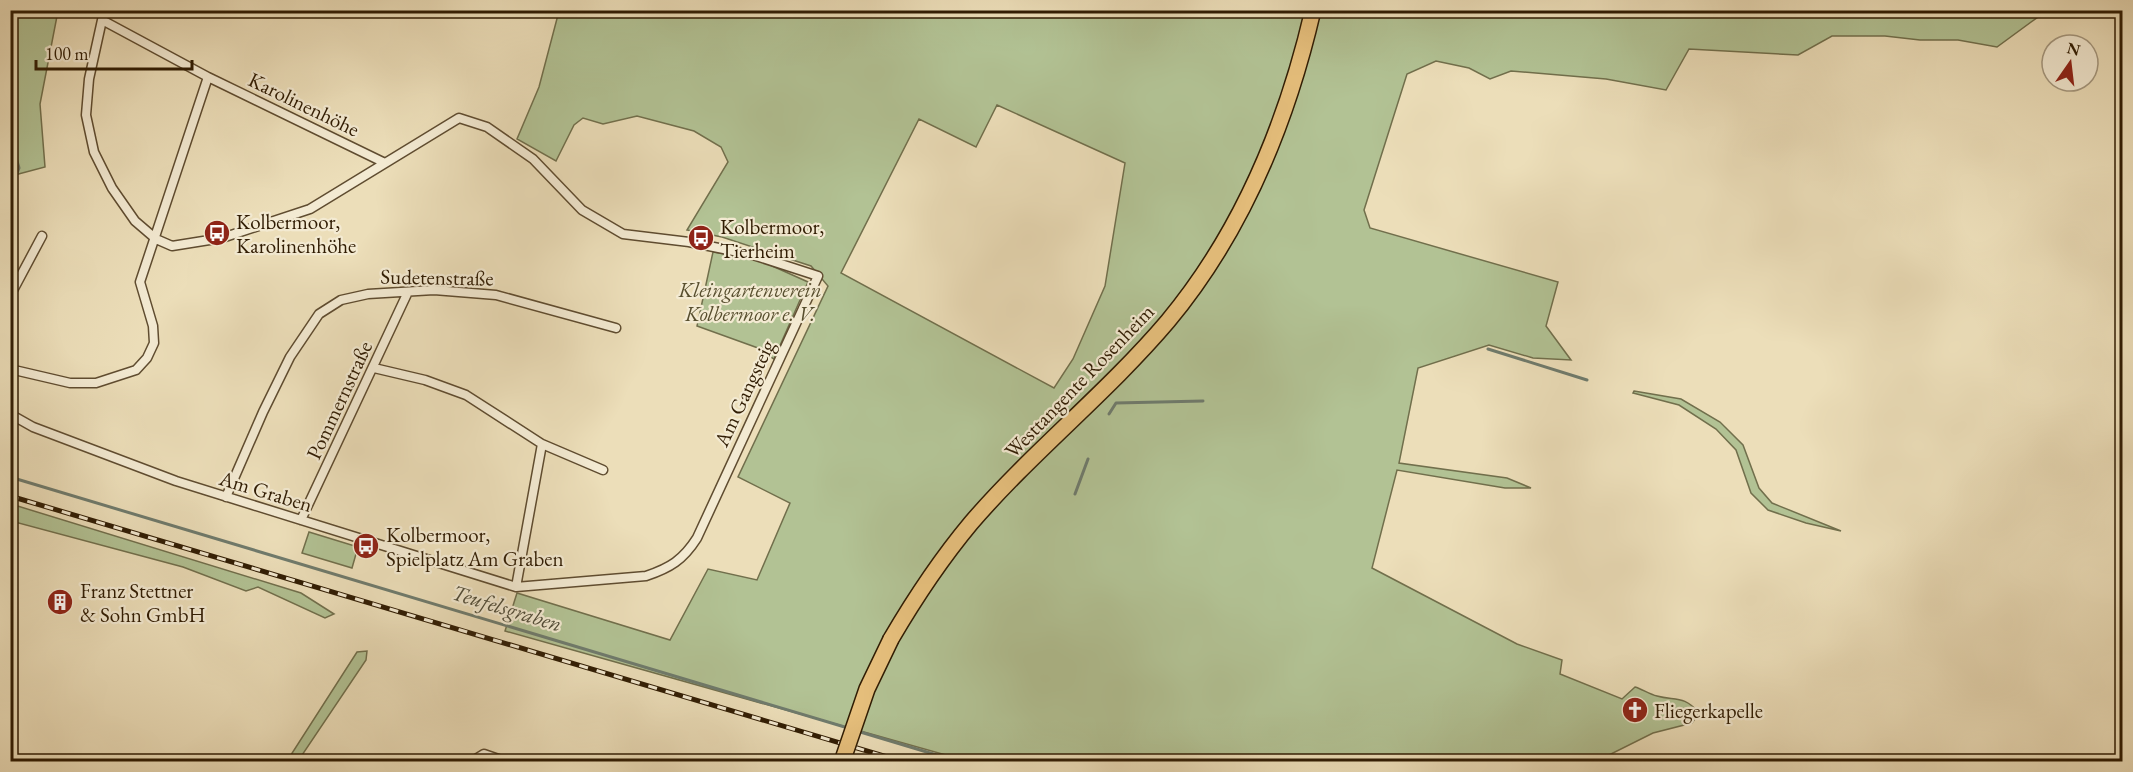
<svg xmlns="http://www.w3.org/2000/svg" width="2133" height="772" viewBox="0 0 2133 772" font-family="'EB Garamond',serif">
  <style>
    .green { fill: #b2c294; stroke: #716f4c; stroke-width: 1.5; fill-rule: evenodd }
    .lines { fill: none; stroke-linecap: round; stroke-linejoin: round }
    .stream { stroke: #6f7b6d; stroke-width: 3 }
    .street-casing { stroke: #5f4c30; stroke-width: 11 }
    .highway-casing { stroke: #301c03; stroke-width: 18 }
    .street { stroke: #f3ead2; stroke-width: 8 }
    .highway { stroke: #e6bf7c; stroke-width: 15 }
    .rail-casing { stroke: #301c03; stroke-width: 5 }
    .rail { stroke: #f3ead2; stroke-width: 3; stroke-dasharray: 9; stroke-linecap: butt }
    .highway-bridge-casing { stroke: #301c03; stroke-width: 18; stroke-linecap: butt }
    .highway-bridge { stroke: #e6bf7c; stroke-width: 15 }
    .labels { text-anchor: middle; dominant-baseline: central; stroke-width: 4.5; stroke-linejoin: round; paint-order: stroke }
    .street-label { font-size: 21px; fill: #301c03; stroke: #f3ead2 }
    .poi-label { font-size: 21px; fill: #301c03; stroke: #f3ead2; text-anchor: start }
    .park-label { font-size: 21px; font-style: italic; fill: #574e2e; stroke: #f3ead2 }
    .water-label { font-size: 22px; font-style: italic; fill: #504c38; stroke: #f3ead2 }
  </style>
  <rect width="100%" height="100%" fill="#ecdeb9"/>
  <filter id="stains"><feTurbulence type="fractalNoise" baseFrequency=".00333" numOctaves="4"/><feColorMatrix values="0 0 0 0 .2 0 0 0 0 .09 0 0 0 0 .02 0 0 0 .5 -.17"/></filter>
  <radialGradient id="worn" r=".72"><stop offset=".6" stop-color="#630" stop-opacity="0"/><stop offset="1" stop-color="#630" stop-opacity=".3"/></radialGradient>
  <path class="green" d="M10,11H58L40,104L45,167L11,176Z
    M559,11H2038V17L1997,47L1958,40H1920L1885,36H1832L1798,55L1689,49L1666,90L1606,79L1511,71L1490,79L1469,68L1436,61L1407,74L1364,210L1370,228L1558,282L1546,326L1571,360L1533,358L1489,345L1418,368L1399,463L1507,478L1531,488H1505L1397,470L1372,568L1517,644L1562,660L1560,674L1622,699L1635,687C1642,689 1649,694 1657,696C1675,701 1684,695 1699,713L1692,723L1653,733L1597,761H967L505,631L517,593L670,640L708,569L757,580L790,503L738,477L828,286L811,266L722,237L687,230L728,162L721,147L694,131L637,116L603,124L583,118L574,125L556,161L517,139L539,87ZM997,105L1125,163L1105,286L1073,359L1054,388L841,273L919,119L976,147Z
    M713,252L759,260L808,282L774,359L758,348L697,326Z
    M1634,391L1681,399L1720,422L1743,445L1759,488L1772,503L1841,531L1806,523L1768,510L1751,493L1736,450L1716,429L1679,405L1633,393Z
    M11,504L301,593L334,614L325,618L258,587L246,591L183,567L11,521Z
    M309,532L358,547L352,568L302,553Z
    M367,651L366,660L300,758L301,761H287L357,652Z"/>
  <g class="lines">
    <path class="stream" d="M10,37L17,10
      M10,137L19,168L10,191
      M1488,349L1587,380
      M1109,414L1116,403L1203,401
      M10,477L848,728
      M1075,494L1088,459
      M857,731L960,762"/>
    <g class="street-casing">
      <path id="street" d="M10,296L42,236
        M374,368L425,380L466,395L542,444L516,587
        M10,369L70,383H96L136,370L147,358L154,343L153,326L140,282L208,77
        M10,414L33,427L176,481L516,587L646,576C670,568 683,560 697,538L818,276L753,255L689,242L623,234L582,210L533,159L487,127L459,118L310,209L222,238L172,246L156,239L135,221L112,188L94,152L86,115L89,79L102,20L208,77L385,163
        M542,444L603,470
        M226,497L263,412L290,357L319,314L341,300L368,294L434,290L496,295L616,328
        M301,520L407,294
        M471,762L484,754L507,762"/>
    </g>
    <g class="highway-casing">
      <path id="highway" d="M891,639C915,598 941,559 971,523C1032,452 1107,393 1168,321C1242,232 1287,122 1313,10"/>
    </g>
    <use href="#street" class="street"/>
    <use href="#highway" class="highway"/>
    <g class="rail-casing">
      <path id="rail" d="M10,496L904,762"/>
    </g>
    <use href="#rail" class="rail"/>
    <g class="highway-bridge-casing">
      <path id="highway-bridge" d="M842,762L867,689L891,639"/>
    </g>
    <use href="#highway-bridge" class="highway-bridge"/>
  </g>
  <defs>
    <g id="bus-disc" transform="scale(1.35)"><circle r="9.5" fill="#8f2418" stroke="#f3ead2"/><path d="M-5-6H5V4H4V6H2V4H-2V6H-4V4H-5ZM-3.5-4V0h7V-4ZM-3.5 1.2v1.5H-2V1.2ZM2 1.2v1.5H3.5V1.2Z" fill="#fff"/></g>
    <g id="building-disc" transform="scale(1.35)"><circle r="9.5" fill="#8f2418" stroke="#f3ead2"/><path d="M-4-6H4V6H1V3H-1V6H-4ZM-2.5-4.3h1.7v1.8h-1.7ZM.8-4.3h1.7v1.8H.8ZM-2.5-1h1.7V.8h-1.7ZM.8-1h1.7V.8H.8Z" fill="#fff"/></g>
    <g id="church-disc" transform="scale(1.35)"><circle r="9.5" fill="#8f2418" stroke="#f3ead2"/><path d="M-1.2-6h2.4v3.5h3.3v2.4h-3.3V6h-2.4V-.1h-3.3v-2.4h3.3Z" fill="#fff"/></g>
  </defs>
  <g fill-rule="evenodd">
    <use href="#bus-disc" x="217" y="233"/>
    <use href="#bus-disc" x="701" y="238"/>
    <use href="#bus-disc" x="366" y="546"/>
    <use href="#building-disc" x="60" y="602"/>
    <use href="#church-disc" x="1635" y="710"/>
  </g>
  <g class="labels">
    <g class="street-label">
      <text transform="translate(304 104) rotate(26)">Karolinenhöhe</text>
      <text transform="translate(437 277) rotate(1)">Sudetenstraße</text>
      <text transform="translate(1079 381) rotate(-46)">Westtangente Rosenheim</text>
      <text transform="translate(744 393) rotate(-65)">Am Gangsteig</text>
      <text transform="translate(339 400) rotate(-65)">Pommernstraße</text>
      <text transform="translate(266 491) rotate(17)">Am Graben</text>
    </g>
    <g class="poi-label">
      <text x="236" y="221">Kolbermoor,<tspan x="236" dy="24">Karolinenhöhe</tspan></text>
      <text x="720" y="226">Kolbermoor,<tspan x="720" dy="24">Tierheim</tspan></text>
      <text x="386" y="534">Kolbermoor,<tspan x="386" dy="24">Spielplatz Am Graben</tspan></text>
      <text x="80" y="590">Franz Stettner<tspan x="80" dy="24">&amp; Sohn GmbH</tspan></text>
      <text x="1654" y="710">Fliegerkapelle</text>
    </g>
    <g class="park-label">
      <text x="750" y="289">Kleingartenverein<tspan x="750" dy="24">Kolbermoor e. V.</tspan></text>
    </g>
    <g class="water-label">
      <text transform="translate(507 608) rotate(17)">Teufelsgraben</text>
    </g>
  </g>
  <rect width="2133" height="772" fill="none" stroke="#ecdeb9" stroke-width="36"/>
  <rect x="12" y="12" width="2109" height="748" fill="none" stroke="#301c03" stroke-width="3"/>
  <rect x="18" y="18" width="2097" height="736" fill="none" stroke="#301c03" stroke-width="1.5"/>
  <g transform="translate(2070 63) rotate(14)"><circle r="28" fill="#f3ead2" stroke="#a5987f" stroke-width="1.5"/>
  <path d="M0-4.5L10 22L0 15L-10 22Z" fill="#8f2418"/>
  <text y="-9" font-size="16" font-weight="bold" text-anchor="middle" fill="#301c03">N</text>
  </g>
  <path d="M36 60v9h156v-9" fill="none" stroke="#301c03" stroke-width="3"/>
  <text x="45" y="60" font-size="18" fill="#301c03" stroke="#f3ead2" stroke-width="4.5" paint-order="stroke">100 m</text>
  <rect width="100%" height="100%" filter="url(#stains)"/>
  <rect width="100%" height="100%" fill="url(#worn)"/>
</svg>
